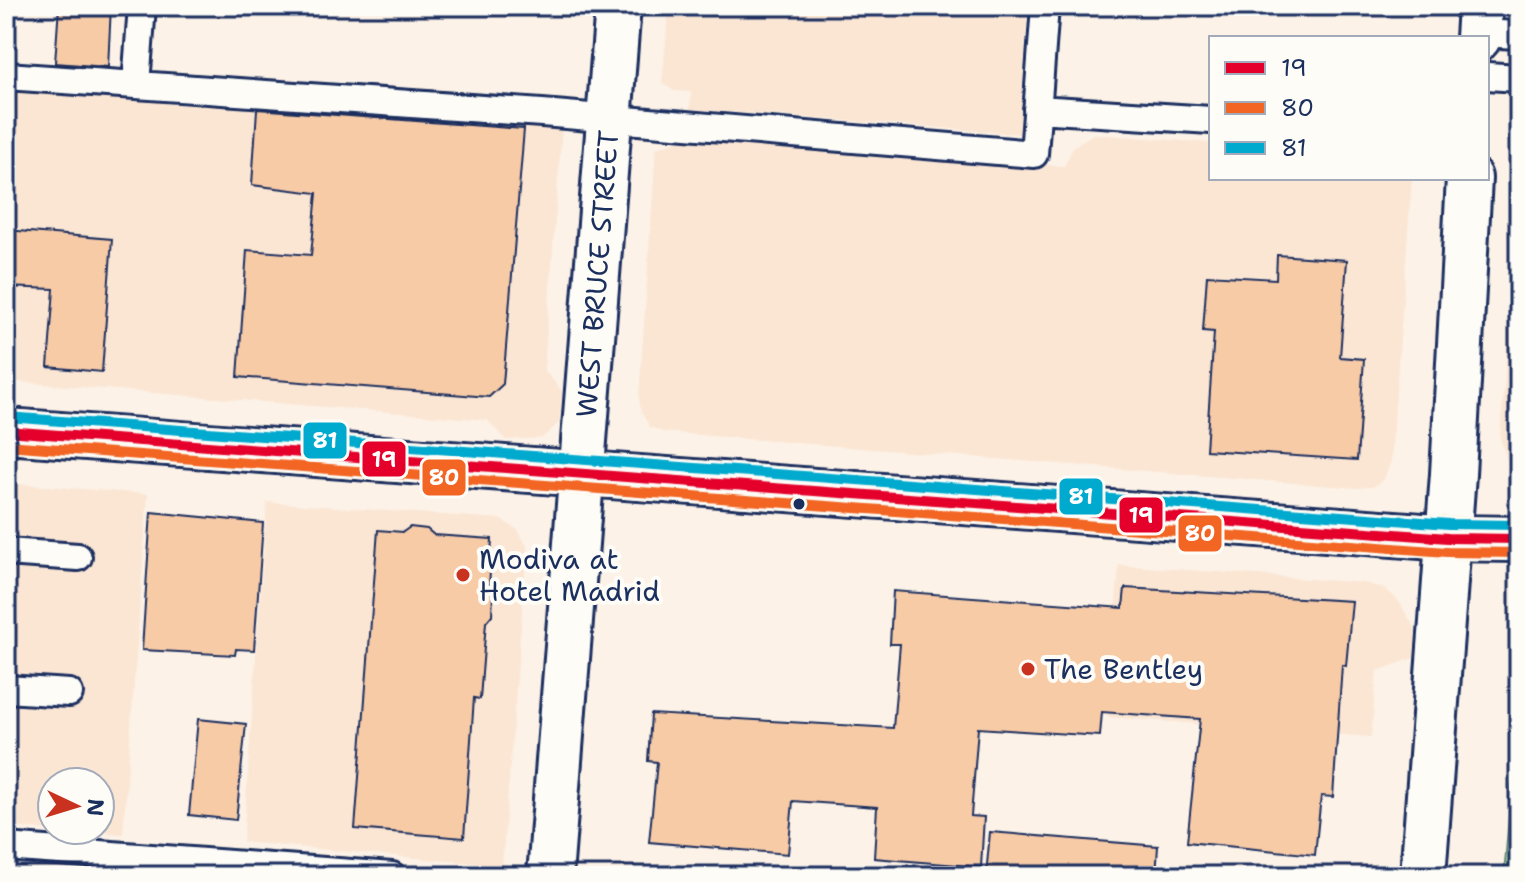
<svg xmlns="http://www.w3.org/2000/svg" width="1525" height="882" viewBox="0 0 1525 882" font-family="'Shantell Sans',sans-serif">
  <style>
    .built { fill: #fbe6d4 }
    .green { fill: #aad898; stroke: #62847b; stroke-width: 2 }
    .building { fill: #f8cba7; stroke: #1b2f5e; stroke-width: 2 }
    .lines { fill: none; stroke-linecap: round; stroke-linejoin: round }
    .service-casing { stroke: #1b2f5e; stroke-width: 32 }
    .minor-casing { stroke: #1b2f5e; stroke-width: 50 }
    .primary-casing { stroke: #1b2f5e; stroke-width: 50 }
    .service { stroke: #fdfcf7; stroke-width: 26 }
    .minor { stroke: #fdfcf7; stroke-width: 44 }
    .primary { stroke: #faddab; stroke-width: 44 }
    .bus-1-casing { stroke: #fdfcf7; stroke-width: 16 }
    .bus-2-casing { stroke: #fdfcf7; stroke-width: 16 }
    .bus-3-casing { stroke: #fdfcf7; stroke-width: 16 }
    .bus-1 { stroke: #e4002b; stroke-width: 10 }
    .bus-2 { stroke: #f26522; stroke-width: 10 }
    .bus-3 { stroke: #00a9ce; stroke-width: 10 }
    .bus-dot { fill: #1b2f5e; stroke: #fdfcf7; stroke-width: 3 }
    .poi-dot { fill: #c8321e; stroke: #fdfcf7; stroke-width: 3 }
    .labels { text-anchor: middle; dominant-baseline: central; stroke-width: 8; stroke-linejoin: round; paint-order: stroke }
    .street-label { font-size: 28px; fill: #1b2f5e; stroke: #fdfcf7 }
    .poi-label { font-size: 28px; fill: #1b2f5e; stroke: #fdfcf7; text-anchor: start }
    .line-badge { stroke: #fdfcf7; stroke-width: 3 }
    .badge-label { font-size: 22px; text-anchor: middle; font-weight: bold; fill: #fff }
  </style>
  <rect width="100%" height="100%" fill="#fcf2e7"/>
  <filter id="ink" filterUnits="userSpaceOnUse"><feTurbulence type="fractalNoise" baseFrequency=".0125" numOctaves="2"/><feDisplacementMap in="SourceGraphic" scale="16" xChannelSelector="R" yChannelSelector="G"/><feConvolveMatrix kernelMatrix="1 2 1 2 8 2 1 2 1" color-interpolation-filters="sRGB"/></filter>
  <g filter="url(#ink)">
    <path class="built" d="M669,6H1028L1019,134L690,109L691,92L674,91L662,83Z
      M6,90L562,127L544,370L562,391L559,423L542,438L506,440L487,420L6,381Z
      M1093,134L1211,143V178H1412L1391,461L1384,479L1373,487L1356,488L663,432L650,427L641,412L639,397L656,148L685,139L1064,166L1074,146Z
      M1519,194V476L1506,457L1500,438Z
      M6,483L148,494L123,834L58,830H100V782H52V830L6,827Z
      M267,502L500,519L518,530L527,546L525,576L502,866L243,842Z
      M1119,565L1365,583L1385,589L1398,600L1416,630L1414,658L1377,671L1371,737L1107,717Z"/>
    <path class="green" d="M1519,696V876H1504Z"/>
    <path class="building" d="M59,6H111L108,67L55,63Z
      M257,109L524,129L503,384L489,397L238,377L247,250L311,255L317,193L252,185Z
      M6,230L112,239L102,372L48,367L54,289L6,287Z
      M1277,255L1347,260L1340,357L1364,359L1357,460L1206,450L1214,332L1203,331L1207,275L1276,279Z
      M151,512L263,523L254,650L236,649L235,655L142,650Z
      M410,527L427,529L434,535L492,539L489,587L493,595L492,615L486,622L480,699L474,698L464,838L355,829L378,530L403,532Z
      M1125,588L1352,601L1346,666L1342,665L1333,797L1321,796L1315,855L1187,842L1200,719L1102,712L1100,736L978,728L971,816L984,817L981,867L874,858L877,807L793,801L788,854L649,842L657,762L648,761L651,714L893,728L900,644H890L893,591L1123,608Z
      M198,719L246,724L236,820L189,815Z
      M990,832L1158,846L1156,876H986Z"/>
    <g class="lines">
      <g class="service-casing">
        <path id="service" d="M1478,33L1519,35
          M6,76L542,113L1034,154L1045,6
          M1487,76L1519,78
          M136,84L142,6
          M1037,109L1211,120
          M6,552L78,557
          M6,689L69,693
          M6,847L392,876"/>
      </g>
      <g class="minor-casing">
        <g id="minor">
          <path d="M1478,38L1480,6"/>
          <path id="s1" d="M550,876L618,6"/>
          <path d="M1423,876L1453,474L1469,178"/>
        </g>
      </g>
      <g class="primary-casing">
        <path id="primary" d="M6,431L1448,538L1519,539"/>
      </g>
      <use href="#service" class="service"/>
      <use href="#minor" class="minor"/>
      <use href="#primary" class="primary"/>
      <g class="bus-1-casing">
        <path id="bus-1" d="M6,431L1448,538L1519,539"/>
      </g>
      <g class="bus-2-casing">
        <path id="bus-2" d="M6,445L1447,552L1519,553"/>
      </g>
      <g class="bus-3-casing">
        <path id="bus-3" d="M7,417L1449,524L1519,525"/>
      </g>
      <use href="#bus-1" class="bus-1"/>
      <use href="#bus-2" class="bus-2"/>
      <use href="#bus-3" class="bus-3"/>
    </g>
  </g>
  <circle class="bus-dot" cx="799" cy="504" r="7"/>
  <g class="poi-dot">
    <circle cx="463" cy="575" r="8"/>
    <circle cx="1028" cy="669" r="8"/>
  </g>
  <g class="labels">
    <g class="street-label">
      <text stroke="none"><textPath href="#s1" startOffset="604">WEST BRUCE STREET</textPath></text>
    </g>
    <g class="poi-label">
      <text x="479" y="559">Modiva at<tspan x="479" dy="32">Hotel Madrid</tspan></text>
      <text x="1044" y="669">The Bentley</text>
    </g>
  </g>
  <g class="line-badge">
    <rect x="302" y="421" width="46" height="39" rx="8" fill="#00a9ce"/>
    <rect x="361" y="440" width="46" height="38" rx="8" fill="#e4002b"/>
    <rect x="421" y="458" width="46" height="39" rx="8" fill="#f26522"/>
    <rect x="1058" y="477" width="46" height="39" rx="8" fill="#00a9ce"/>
    <rect x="1118" y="496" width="46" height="38" rx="8" fill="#e4002b"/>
    <rect x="1177" y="514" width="46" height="39" rx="8" fill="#f26522"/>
  </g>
  <g class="badge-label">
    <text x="325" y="448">81</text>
    <text x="384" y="467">19</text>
    <text x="444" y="485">80</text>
    <text x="1081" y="504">81</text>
    <text x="1141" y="523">19</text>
    <text x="1200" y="541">80</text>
  </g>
  <rect width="1525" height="882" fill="none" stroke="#fdfcf7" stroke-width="32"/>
  <rect x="16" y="16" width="1493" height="850" fill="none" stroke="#1b2f5e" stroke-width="3" filter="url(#ink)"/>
  <rect x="1209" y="36" width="280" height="144" fill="#fdfcf7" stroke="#a3aaba" stroke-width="2"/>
  <rect x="1225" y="62" width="40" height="12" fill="#e4002b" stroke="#a3aaba" stroke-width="2"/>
  <text x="1281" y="76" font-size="24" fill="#1b2f5e">19</text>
  <rect x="1225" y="102" width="40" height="12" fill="#f26522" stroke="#a3aaba" stroke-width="2"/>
  <text x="1281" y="116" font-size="24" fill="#1b2f5e">80</text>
  <rect x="1225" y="142" width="40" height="12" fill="#00a9ce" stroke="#a3aaba" stroke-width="2"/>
  <text x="1281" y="156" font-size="24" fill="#1b2f5e">81</text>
  <g transform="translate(76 806) rotate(94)"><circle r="38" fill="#fdfcf7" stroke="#a3aaba" stroke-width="2"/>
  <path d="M0-6L14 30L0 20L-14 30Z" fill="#c8321e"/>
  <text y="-12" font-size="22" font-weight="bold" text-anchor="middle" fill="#1b2f5e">N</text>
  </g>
</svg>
